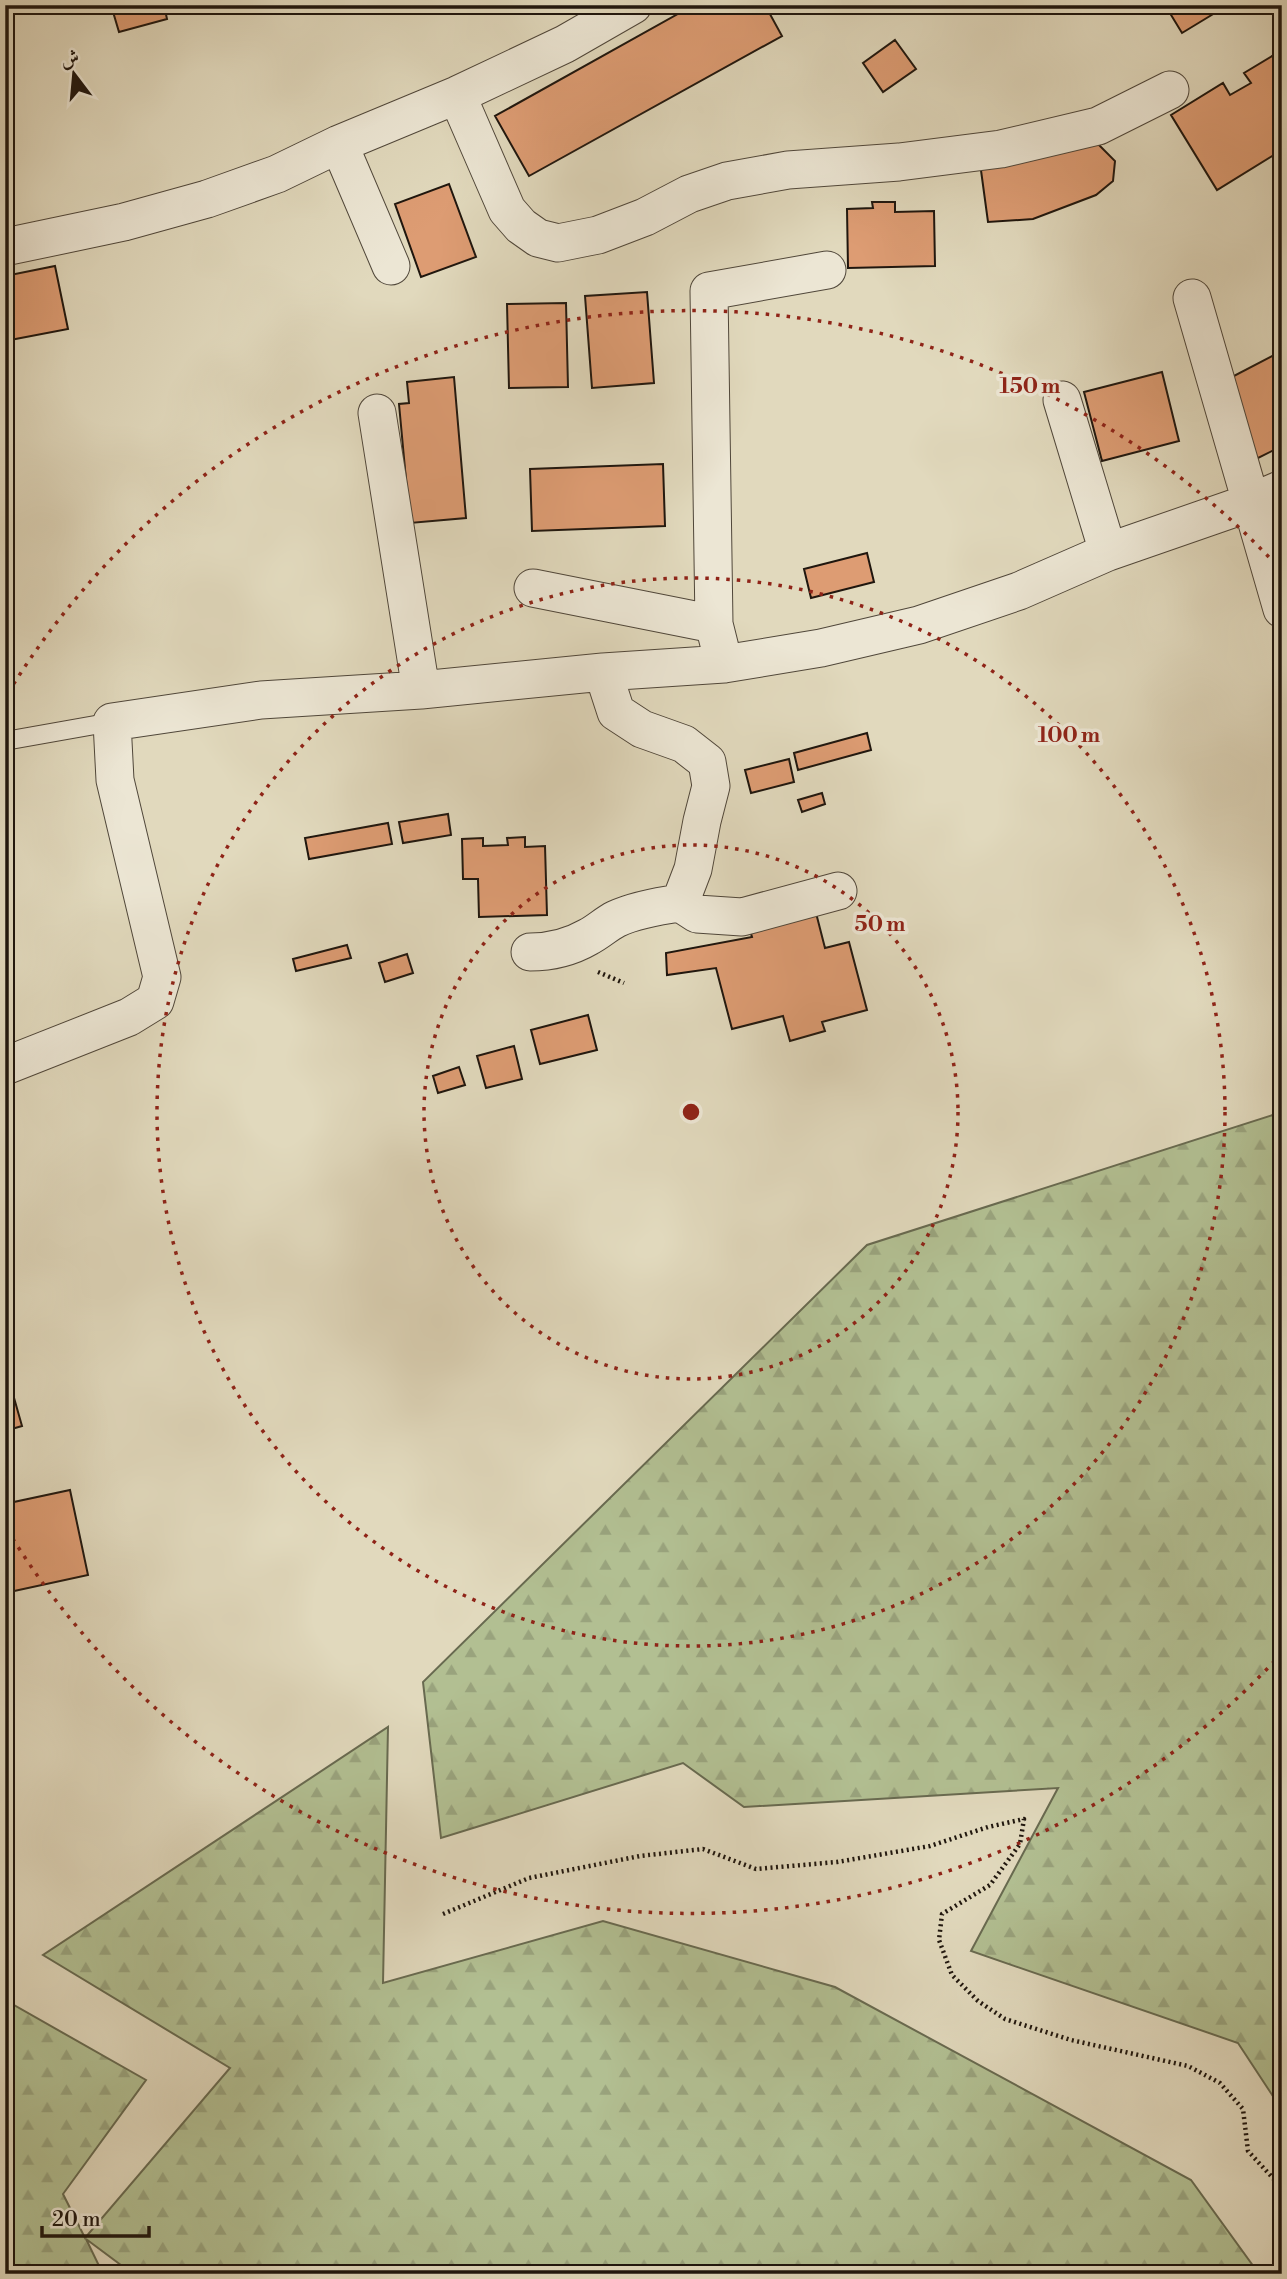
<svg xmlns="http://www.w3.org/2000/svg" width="1287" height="2279" viewBox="0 0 1287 2279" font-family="'Libre Bodoni',Amiri,serif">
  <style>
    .forest { fill: url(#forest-firs); stroke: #686a50; stroke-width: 2 }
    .building { fill: #dd9c73; stroke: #1f160e; stroke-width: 2 }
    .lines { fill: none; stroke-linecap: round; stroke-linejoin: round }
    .lane-casing { stroke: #50473a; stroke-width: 20 }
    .street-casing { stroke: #50473a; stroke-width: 39 }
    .path { stroke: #1f160e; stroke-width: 4.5; stroke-dasharray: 2 3.5; stroke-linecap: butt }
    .lane { stroke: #ece6d4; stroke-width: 18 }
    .street { stroke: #ece6d4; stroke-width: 37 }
    .ring { fill: none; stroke: #8f2418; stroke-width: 3.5; stroke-dasharray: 3.5 7 }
    .centre { fill: #8f2418; stroke: #ece6d4; stroke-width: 3.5 }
    .ring-label { font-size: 21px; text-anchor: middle; font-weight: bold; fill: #8f2418; stroke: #ece6d4; stroke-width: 7; stroke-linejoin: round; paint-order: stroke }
  </style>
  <defs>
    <pattern id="forest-firs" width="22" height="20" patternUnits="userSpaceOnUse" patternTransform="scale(1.75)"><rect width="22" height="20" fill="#b2bf92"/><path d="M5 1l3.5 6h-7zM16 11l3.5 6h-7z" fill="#99a37d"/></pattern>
  </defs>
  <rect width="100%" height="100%" fill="#e1d9bd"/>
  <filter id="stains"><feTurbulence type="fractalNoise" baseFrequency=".00286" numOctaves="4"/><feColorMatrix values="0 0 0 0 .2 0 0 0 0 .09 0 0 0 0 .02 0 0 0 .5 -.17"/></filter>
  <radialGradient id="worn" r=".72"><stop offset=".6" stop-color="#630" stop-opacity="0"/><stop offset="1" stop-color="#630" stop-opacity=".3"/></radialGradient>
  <path class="forest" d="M1282,1112V2110L1238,2043L971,1951L1058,1788L744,1807L683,1763L441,1838L423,1682L867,1245Z
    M388,1727L383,1983L603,1921L835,1987L1191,2180L1259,2274H133L86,2239L103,2274H5V2000L146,2080L63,2194L85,2238L230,2068L43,1955Z"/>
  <path class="building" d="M111,5H164L167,19L119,32Z
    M694,5H765L782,36L529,176L495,116Z
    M1165,5H1228L1182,33Z
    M895,40L916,69L883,92L863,63Z
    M1282,50V150L1217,190L1171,115L1223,83L1230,95L1251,83L1244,73Z
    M1096,142L1115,161L1113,181L1096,195L1033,219L988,222L980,163Z
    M449,184L476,257L421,277L395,204Z
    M872,202H895V212L934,211L935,266L848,268L847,209L873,208Z
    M55,266L68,329L5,341V276Z
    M647,292L654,383L592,388L585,296Z
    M566,303L568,387L509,388L507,304Z
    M1276,354L1282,365V446L1252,461L1228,379Z
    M1162,372L1179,441L1102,461L1084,392Z
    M454,377L466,518L410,523L399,404L409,403L407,382Z
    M663,464L665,526L532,531L530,469Z
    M867,553L874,582L811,598L804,569Z
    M867,733L871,750L798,770L794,753Z
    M789,759L794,782L751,793L745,770Z
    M822,793L825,804L802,812L798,800Z
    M448,814L451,835L403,843L399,822Z
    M388,823L392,844L309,859L305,838Z
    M525,837V847L545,846L547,915L479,917L478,879H463L462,839L483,838V846L508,845L507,838Z
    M815,909L825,948L849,942L867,1010L822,1022L825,1031L790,1041L783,1016L732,1029L716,968L667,975L666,953L752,937L749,927Z
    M347,945L351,958L296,971L293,959Z
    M407,954L413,973L385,982L379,963Z
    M588,1015L597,1050L540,1064L531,1030Z
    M514,1046L522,1079L486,1088L477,1056Z
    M459,1067L465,1085L438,1093L433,1076Z
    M5,1366L22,1426L5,1431Z
    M70,1490L88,1575L5,1593V1498H8L9,1503Z"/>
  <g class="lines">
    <g class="lane-casing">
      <path id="lane" d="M5,741L112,722"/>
    </g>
    <g class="street-casing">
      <path id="street" d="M457,95L507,210L521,226L538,238L558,243L598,235L645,217L689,194L727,181L788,170L899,162L1001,149L1098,126L1170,90
        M339,144L391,266
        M5,247L124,222L207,199L277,174L339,144L457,95L565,44L633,5
        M1192,298L1282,609
        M1062,400L1108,552
        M377,413L421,690
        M533,588L714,624
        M724,664L714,624L709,291L827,270
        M680,903L697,914L742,917L838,891
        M530,952C551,952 569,948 588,937C598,932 606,924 616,919C635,910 659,906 680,903L693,869L702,821L711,786L707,762L684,744L642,729L616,712L603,672
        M5,1066L129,1017L155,1001L162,977L115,780L112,722L261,700L421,690L603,672L724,664L821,648L919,625L1019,591L1108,552L1252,502L1282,489"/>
    </g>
    <path class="path" d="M598,972L624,983
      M443,1914L529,1878L640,1856L703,1849L756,1869L837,1862L930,1846L988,1827L1024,1819L1020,1844L990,1885L942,1914L939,1940L952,1975L978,2001L1005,2019L1071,2040L1188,2066L1220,2083L1243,2109L1248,2151L1282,2188"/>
    <use href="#lane" class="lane"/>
    <use href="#street" class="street"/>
  </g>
  <g class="ring">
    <circle cx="691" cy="1112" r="267"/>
    <circle cx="691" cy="1112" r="534"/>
    <path d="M1282 1653A801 801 0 0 1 8 1531M8 693A801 801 0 0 1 1282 571"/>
  </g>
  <circle cx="691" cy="1112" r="10" class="centre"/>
  <g class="ring-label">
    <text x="1030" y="393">150 m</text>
    <text x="1069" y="742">100 m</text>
    <text x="880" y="931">50 m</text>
  </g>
  <rect width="1287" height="2279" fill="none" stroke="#e1d9bd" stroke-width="28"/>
  <rect x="7" y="7" width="1273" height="2265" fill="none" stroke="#1f160e" stroke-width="3.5"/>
  <rect x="14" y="14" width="1259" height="2251" fill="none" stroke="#1f160e" stroke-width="2"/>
  <g transform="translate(74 74) rotate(344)" stroke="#ece6d4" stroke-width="5" paint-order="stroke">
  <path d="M0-5L12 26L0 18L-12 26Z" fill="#1f160e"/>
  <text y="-10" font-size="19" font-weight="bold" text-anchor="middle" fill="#1f160e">ش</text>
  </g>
  <path d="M42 2226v10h107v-10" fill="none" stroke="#1f160e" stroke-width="3.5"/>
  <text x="52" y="2226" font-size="21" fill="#1f160e" stroke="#ece6d4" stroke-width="5" paint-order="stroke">20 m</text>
  <rect width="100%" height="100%" filter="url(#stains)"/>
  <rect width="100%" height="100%" fill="url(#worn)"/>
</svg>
